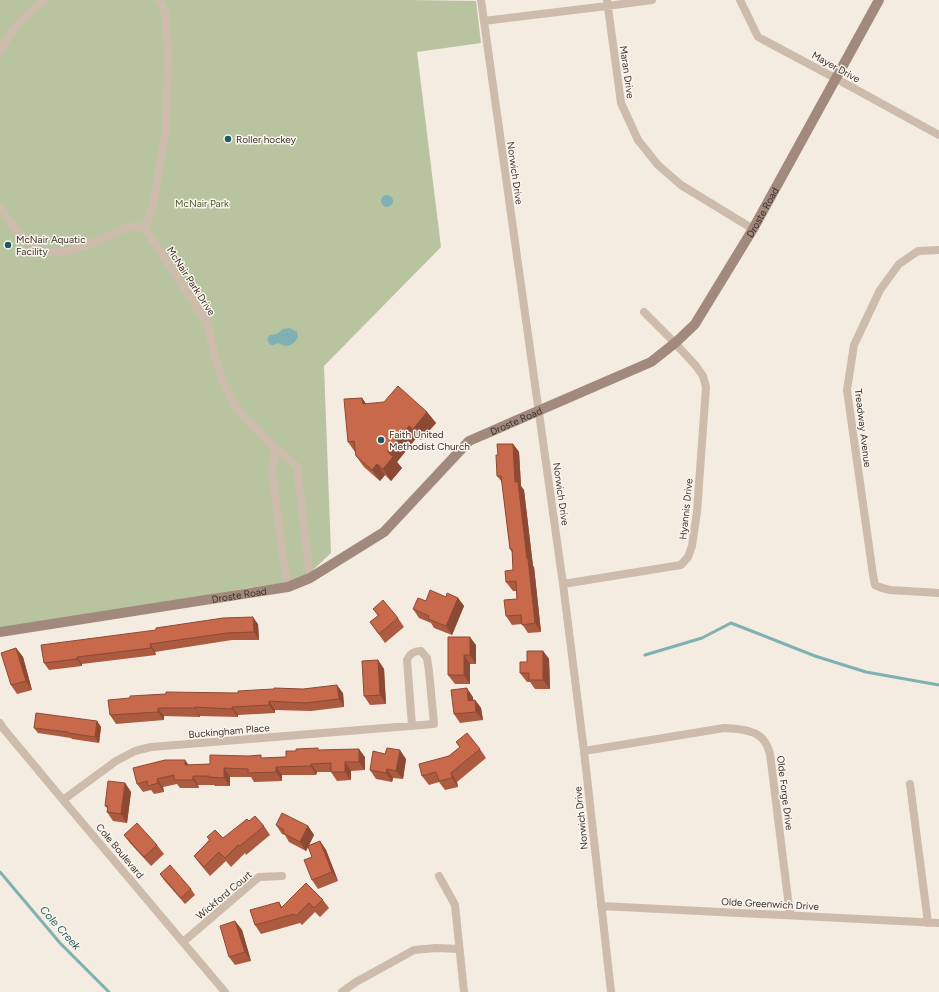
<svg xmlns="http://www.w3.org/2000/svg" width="939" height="992" viewBox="0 0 939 992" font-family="Figtree,sans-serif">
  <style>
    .green { fill: #b8c4a0 }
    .water { fill: #7fb0b2 }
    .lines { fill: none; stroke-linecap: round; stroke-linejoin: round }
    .stream { stroke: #7fb0b2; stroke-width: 3 }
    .street { stroke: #cdbbac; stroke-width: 8 }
    .secondary { stroke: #a18a7d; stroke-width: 10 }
    .wall { fill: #ac5a40 }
    .shaded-wall { fill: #8c4a34 }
    .building { fill: #c8694b; stroke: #8c4a34 }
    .poi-dot { fill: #1f5a5e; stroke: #fbf5ee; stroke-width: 1.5 }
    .labels { text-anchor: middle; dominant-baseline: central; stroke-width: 3; stroke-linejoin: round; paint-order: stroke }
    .street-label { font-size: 10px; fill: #3b302b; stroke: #fbf5ee }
    .poi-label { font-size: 10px; fill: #3b302b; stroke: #fbf5ee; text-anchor: start }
    .park-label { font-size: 10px; fill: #4a5a2e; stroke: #fbf5ee }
    .water-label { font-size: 11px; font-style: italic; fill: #1f5a5e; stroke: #fbf5ee }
  </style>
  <rect width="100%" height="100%" fill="#f4ebe1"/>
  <path class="green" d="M0,0H409L476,1L481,43L417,52L441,247L324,366L331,553L301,581L247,588L0,631Z"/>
  <path class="water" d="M381 201a6 6 0 1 1 12 0a6 6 0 1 1-12 0Z
    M290,328L297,332L298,337C293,346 287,348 278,343L273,345H271L268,342C266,334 272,335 277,334L283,329Z"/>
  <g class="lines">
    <path class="stream" d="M645,655L702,638L731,623L815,656L866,672L939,685
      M0,872L60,943L109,992"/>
    <path class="street" d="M481,0L563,584L584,751L611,992
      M607,0L621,103L638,140L658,165L681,185L753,229
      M740,0L758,37L835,78L939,135
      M484,21L607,6L652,0
      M0,52L8,37L23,19L44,0
      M0,207L18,233L41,252H64L88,245L128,227H144L152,209L166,132L168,51L165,11L159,0
      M144,227L207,323L215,357L222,379L237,409L276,449
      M939,250L918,251L899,264L880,290L854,345L847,390L873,575L875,585L882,588L890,590L939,593
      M563,584L681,565L688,557L692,546L697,512L706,387L703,376L696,366L675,343L644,312
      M288,587L284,565L272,470L276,449L286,456L297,467L310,578
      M0,723L3,728L63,800L225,992
      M584,751L724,728C737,729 757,729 765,742C767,745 769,750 770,754L790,915
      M910,784L928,923
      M63,800L116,761L135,751L151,747L434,724L429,671L427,658L421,651C414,651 410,653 407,660L412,726
      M439,876L455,905L464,992
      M601,906L939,923
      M183,942L259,877L282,876
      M342,992L356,982L414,950L436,948L459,949"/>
    <path class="secondary" id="s1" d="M0,632L288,587L310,578L384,532L469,441L651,362L675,343L695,324L753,229L879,0"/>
  </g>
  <path class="wall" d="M362,398L366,404L427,412L436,423L421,440L417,437L397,462L402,468L391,481L385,475L380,481L364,467L356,456L355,452L348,442Z
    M513,444L519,452L521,486L524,490L533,566L534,567L541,632L528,633L522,624L512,625L506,616L517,599L516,591H513L506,582L513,570L512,552L510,549L502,482L497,476L498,455Z
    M446,597L458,598L464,606L452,635L434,628L431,623L419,618L413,609L426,601Z
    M373,609L398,618L404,627L385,643L370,622L378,616Z
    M258,624L259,640H232L155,652L156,655L82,664V666L49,670L44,663L41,645Z
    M448,637L476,645V664H470V684H455L448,675Z
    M16,648L23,657L32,690L17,694L11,685Z
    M543,651L549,659L550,689H535L530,682H527L520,673L527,662Z
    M378,660L384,669L386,704L370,705L364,696Z
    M238,693H343L344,707L311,711L275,710V713L238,715V717L200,716V717L164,716V720L116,724L110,715Z
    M473,697V700H475L481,708L483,720L460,723L454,714Z
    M97,721L101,727L99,743L72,739L71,738L38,733L34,728Z
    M456,742L480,749L486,758L457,782L458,787L445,790L439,782L429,785L422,776L460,747Z
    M319,750L365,757V770L351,771V780L337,781L331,772H317L316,775H282V781L254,782L251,777H230V786H215L214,785H198L199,788H180L177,784L163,787L164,792L154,794L151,790L143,792L137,784L188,765L210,764L263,758L286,757Z
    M385,754L406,759L403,779L393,778L392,782L376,779L370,770Z
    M125,783L131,792L127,823L113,821L107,812V808L105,806Z
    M249,821L264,826L270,835L246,855L245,853L231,867L226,861L210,876L200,864L194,856L209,840L207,837L223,838Z
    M276,825L308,826L314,835L309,845L320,841L326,850L338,881L318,889L312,880V857L308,847L306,851L289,842L285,835L282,834Z
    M124,835L157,845L164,854L151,866L130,843Z
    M160,874L191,889L195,895L185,904L164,880Z
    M323,900L329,908L320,917L315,912L302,925L300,923L261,934L255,925L279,902L282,907Z
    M235,921L242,930L251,961L235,965L229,957Z"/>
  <path class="shaded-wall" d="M362,398L370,409L363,404Z
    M427,412L436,423L421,440L413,429Z
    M409,426L417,437L397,462L402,468L391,481L383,469L387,451Z
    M513,444L519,452L521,486L524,490L533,566L534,567L541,632L535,623L527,559L515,482Z
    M377,464L385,475L380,481L372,470Z
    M458,598L464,606L452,635L446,626Z
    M253,617L258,624L259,640L254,632Z
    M470,637L476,645V664L470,655Z
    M150,644L155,652L156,655L151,648Z
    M16,648L23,657L32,690L26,681Z
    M543,651L549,659L550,689L543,680Z
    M464,655L470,664V684L464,675Z
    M77,657L82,664V666L77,659Z
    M378,660L384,669L386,704L380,695Z
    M337,685L343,693L344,707L339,699Z
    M467,688L473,697L474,709L468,701Z
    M475,700L481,708L483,720L476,712Z
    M269,701L275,710V713L269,705Z
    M195,707L200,716V717L195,708Z
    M232,707L238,715V717L232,709Z
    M158,708L164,716V720L158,712Z
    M97,721L101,727L99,743L95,737Z
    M359,749L365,757V770L359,762Z
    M400,750L406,759L403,779L396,771Z
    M185,760L191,768L185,765Z
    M345,762L351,771V780L345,772Z
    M311,764L317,772L316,775L311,766Z
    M276,767L282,775V781L276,772Z
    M224,768L230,777V786L224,778Z
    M387,769L393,778L392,782L386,773Z
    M451,773L457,782L458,787L452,778Z
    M193,776L198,785L199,788L193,780Z
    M157,779L163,787L164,792L158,783Z
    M125,783L131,792L127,823L121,814Z
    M308,826L314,835L306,851L300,842Z
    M320,841L326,850L338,881L332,872Z
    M235,921L242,930L251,961L245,952Z"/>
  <path class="building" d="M398,386L427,412L413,429L409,426L387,451L393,457L383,469L377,464L372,470L356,456L354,441L348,442L344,399L362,398L363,404L384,402Z
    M497,444H513L515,482H518L527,559H528L535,623L522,625L521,615L506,616L504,600L517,599L516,581L506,582L505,571L513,570L512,549H510L501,476H497L496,455H498Z
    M430,590L446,597L447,593L458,598L446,626L428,619L429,616L413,609L418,598L426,601Z
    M383,600L398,618L379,634L370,622L379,615L373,609Z
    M253,617L254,632L227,633L150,644L151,648L77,657V659L44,663L41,645L156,630V628L223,618Z
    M448,637H470V655H464V675H448Z
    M16,648L26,681L11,685L1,653Z
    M527,651H543V680H529V673H520V662H527Z
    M378,660L380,695L364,696L362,661Z
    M337,685L339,699L305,703L269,701V705L232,707V709L195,707V708H158V712L110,715L108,700L130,698V696L166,694V692L238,693V691L274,689V688L303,689Z
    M467,688L468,701L475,700L476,712L454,714L451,690Z
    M36,713L97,721L95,737L68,733V732L34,728Z
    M467,733L480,749L451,773L452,778L439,781L436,772L422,776L419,764L449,756L460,747L456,742Z
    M318,748V750L359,749V762H345V772H331V763L311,764V766L276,767V772L248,773V769L224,768V778L209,777V776H193V780H174V775L157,779L158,783L148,786L147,781L137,784L133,768L165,760H185V765L210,764V755L248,756L261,755V758L286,757V751H296V749Z
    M387,748L400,750L396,771L387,769L386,773L370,770L373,751L385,754Z
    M108,781L125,783L121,814L107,812L108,806H105Z
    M282,813L308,826L300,842L283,833L284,830L276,825Z
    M255,816L264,826L240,846L238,845L225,858L219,852L204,867L194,856L210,840L207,837L215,830L223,838L247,819L249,821Z
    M137,823L157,845L144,857L124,835Z
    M320,841L332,872L312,880L304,860L312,857L308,846Z
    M170,865L191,889L181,898L160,874Z
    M306,883L323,900L314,908L309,903L296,916L294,914L255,925L250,910L279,902L281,908Z
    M235,921L245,952L229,957L220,926Z"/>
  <g class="poi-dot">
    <circle cx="228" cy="139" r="4"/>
    <circle cx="8" cy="245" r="4"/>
    <circle cx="381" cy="440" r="4"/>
  </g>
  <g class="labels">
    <g class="street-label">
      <text transform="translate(836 67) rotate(29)">Mayer Drive</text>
      <text transform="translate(627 72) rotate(82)">Maran Drive</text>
      <text transform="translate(515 173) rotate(82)">Norwich Drive</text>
      <text stroke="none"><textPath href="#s1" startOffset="914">Droste Road</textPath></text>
      <text transform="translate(191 281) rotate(57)">McNair Park Drive</text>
      <text stroke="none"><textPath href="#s1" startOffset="578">Droste Road</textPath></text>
      <text transform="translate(863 428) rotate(83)">Treadway Avenue</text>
      <text transform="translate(561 494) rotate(82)">Norwich Drive</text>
      <text transform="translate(686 509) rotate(-84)">Hyannis Drive</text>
      <text stroke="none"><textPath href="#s1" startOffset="242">Droste Road</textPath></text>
      <text transform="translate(229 731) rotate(-5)">Buckingham Place</text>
      <text transform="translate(785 793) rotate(83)">Olde Forge Drive</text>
      <text transform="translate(581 818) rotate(-96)">Norwich Drive</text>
      <text transform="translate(120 851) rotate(50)">Cole Boulevard</text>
      <text transform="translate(224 895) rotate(-40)">Wickford Court</text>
      <text transform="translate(770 904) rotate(3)">Olde Greenwich Drive</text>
    </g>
    <g class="poi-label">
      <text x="236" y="139">Roller hockey</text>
      <text x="16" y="239">McNair Aquatic<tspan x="16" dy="12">Facility</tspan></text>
      <text x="389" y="434">Faith United<tspan x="389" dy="12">Methodist Church</tspan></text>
    </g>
    <g class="park-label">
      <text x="202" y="203">McNair Park</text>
    </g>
    <g class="water-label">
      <text transform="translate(60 928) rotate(48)">Cole Creek</text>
    </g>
  </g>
</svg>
